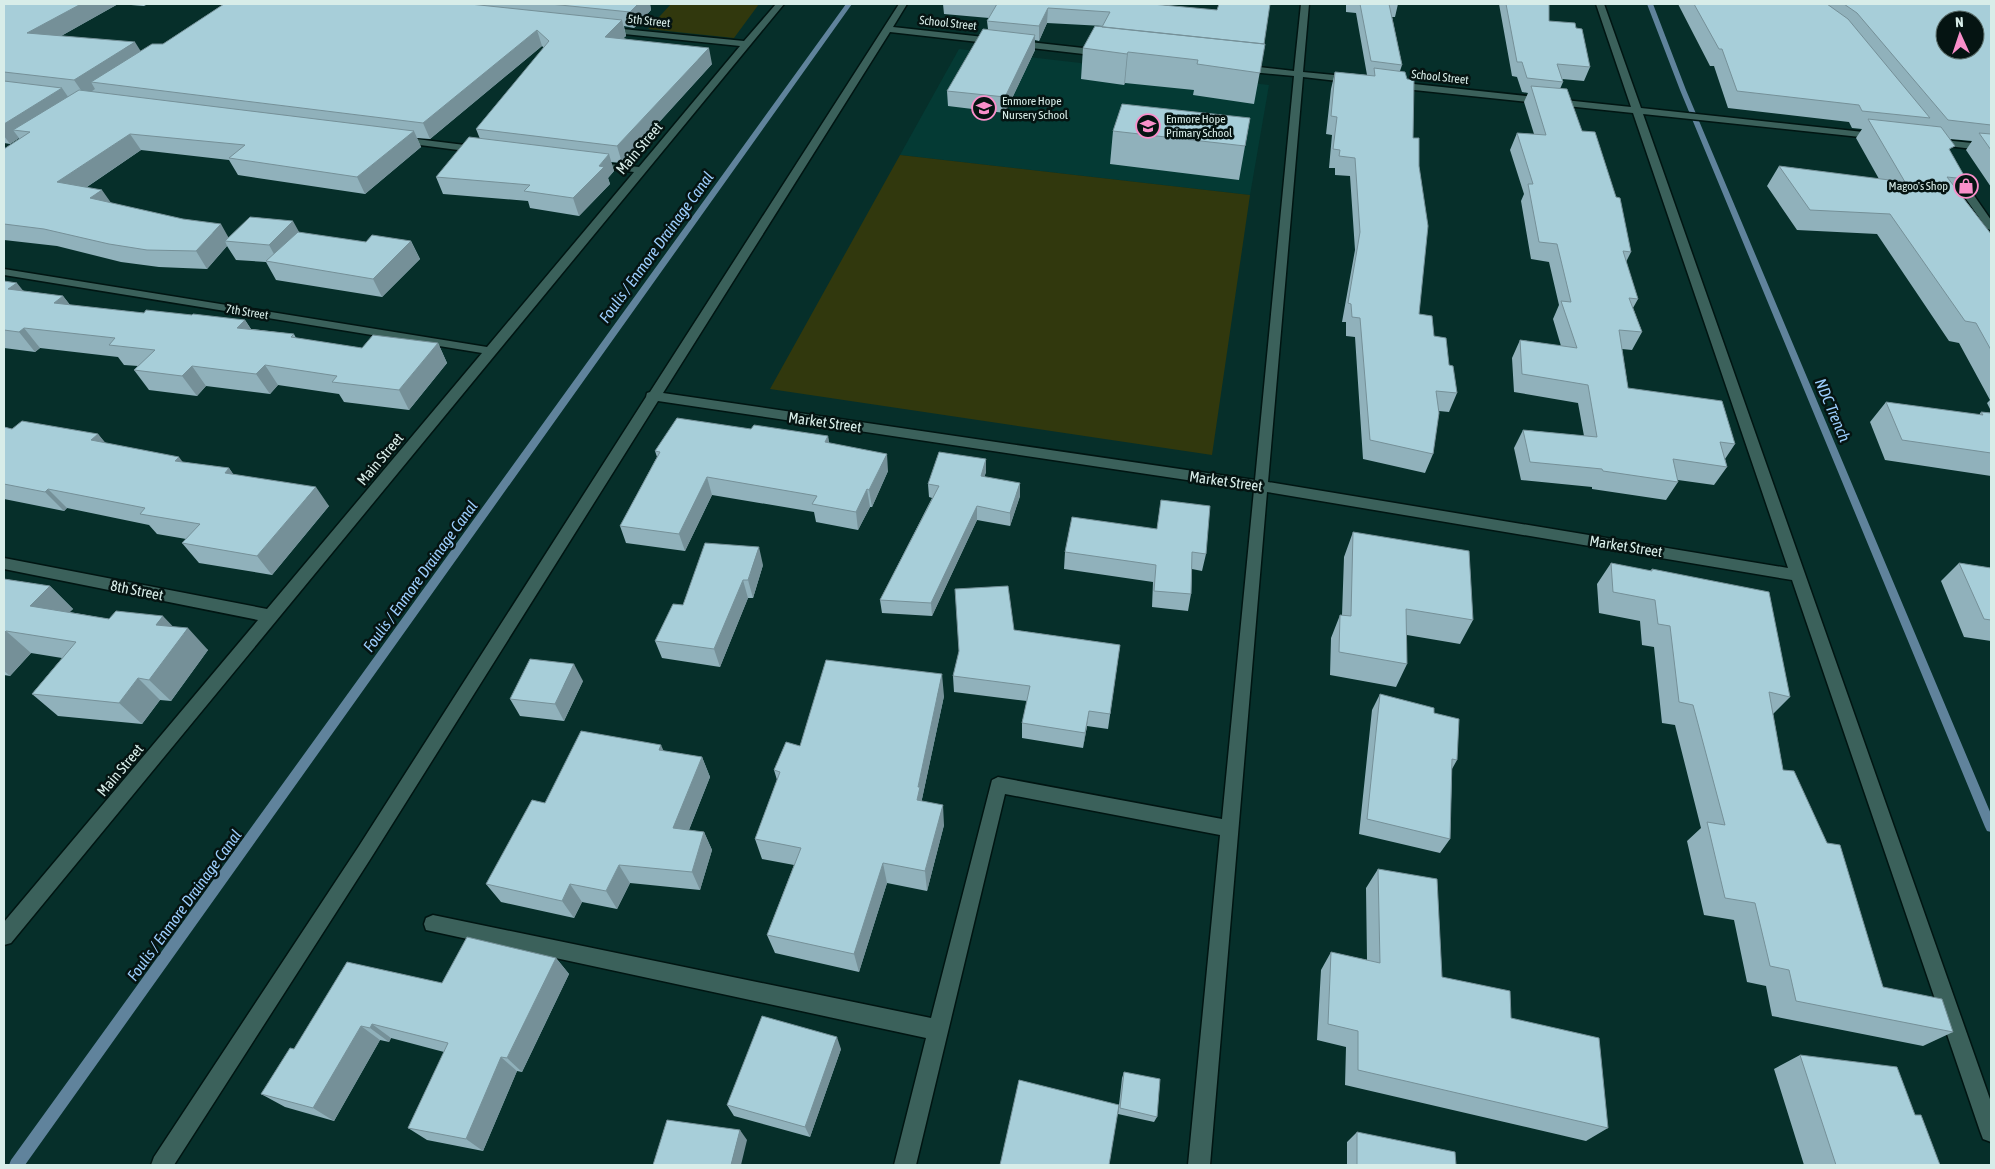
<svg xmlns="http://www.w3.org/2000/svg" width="1995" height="1169" viewBox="0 0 1995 1169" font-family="'Asap Condensed',sans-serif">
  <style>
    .built { fill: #043a34 }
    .green { fill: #31380d }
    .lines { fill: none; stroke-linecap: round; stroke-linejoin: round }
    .stream { fill: #60839c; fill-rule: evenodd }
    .street-casing { stroke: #001512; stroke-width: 3 }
    .street { fill: #3b615b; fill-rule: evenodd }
    .wall { fill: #90b1bb }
    .shaded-wall { fill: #759098 }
    .building { fill: #a7ced9; stroke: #759098; fill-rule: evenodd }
    .labels { text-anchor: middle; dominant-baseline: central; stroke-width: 5; stroke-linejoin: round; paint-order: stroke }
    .far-street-label { font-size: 12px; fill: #d8ede9; stroke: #051412 }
    .far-poi-label { font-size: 12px; fill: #d8ede9; stroke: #051412; text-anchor: start }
    .street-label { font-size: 15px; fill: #d8ede9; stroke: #051412 }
    .water-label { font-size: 16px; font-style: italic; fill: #9ccdfd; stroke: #051412 }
  </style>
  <rect width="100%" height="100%" fill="#062f2a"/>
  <path class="built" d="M959,49L1269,85L1250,195L900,155Z"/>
  <path class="green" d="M671,4H759L734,38L648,29Z
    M900,155L1250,195L1212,455L770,389Z"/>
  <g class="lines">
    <path class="stream" d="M846,4H852L25,1165H9L11,1160Z
      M1647,4H1653L1686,90L1991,814V832L1987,831L1985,827L1680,90Z"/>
    <g class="street-casing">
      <path id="street" d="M776,4H784L11,943L4,945V922L258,620L4,569V558L267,609L482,353L4,275V269L487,347L634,172L593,167L588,164L589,162L639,167L740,46L605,32L601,29L602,27L744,41Z
        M899,4H907L893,27L1101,50L1105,53L1101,56L890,32L663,393L1255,480L1294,76L1241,71L1236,68L1241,65L1294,71L1301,4H1309L1303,72L1355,77L1360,80L1355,83L1303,77L1268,482L1788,568L1633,113L1395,88L1390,85L1395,82L1631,107L1596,4H1604L1641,108L1882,134V138L1879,139L1643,114L1991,1102V1142L1983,1139L1980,1131L1792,580L1267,492L1210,1165H1188L1220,835L1005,794L916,1165H894L926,1038L426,930L424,924L426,918L433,915L931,1018L992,780L998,777L1222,819L1254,490L658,401L371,858L174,1165H151L154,1157L359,846L646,397L647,393L650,392Z
        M400,137L481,147L486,150L481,153L397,142L395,140Z
        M1934,139L1991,145V151L1930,144L1929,142Z
        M1951,167L1955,168L1991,220V230L1987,229L1946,170Z"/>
    </g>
    <use href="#street" class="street"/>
  </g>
  <path class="wall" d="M4,4H148L144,6L118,4L61,36L140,51L163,44L224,4H650L651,10L634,28L624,26L626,36L623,38L712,64L622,163L611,162L614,171L608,178L610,184L579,216L530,208L528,201L443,194L436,177L480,139L476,129L544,48L542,46L430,139L417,138L421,147L365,194L238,175L229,160L141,150L87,187L111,203L229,238L299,233L366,242L411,241L420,259L382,297L276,280L266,262L236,260L227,246L207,269L159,267L121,262L57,246L4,240V149L19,139V138L10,144L4,143Z
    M943,4H1155L1265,44L1254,104L1193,95L1194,90L1125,83L1124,85L1081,79L1083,48L1103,26L1047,23L1039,41L1035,40V50L1005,113L948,106L947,91L988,29L987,21L989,18L944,14Z
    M1346,4H1398L1395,17H1392L1402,65L1400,71L1413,138L1419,314L1434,336L1449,365L1457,393L1449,412L1439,411L1433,454L1425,473L1363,459L1355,337L1346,336V322H1342L1355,250L1350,176L1335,175V168H1329L1332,135L1326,134L1331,89L1335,72L1367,75L1356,13L1346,12Z
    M1499,4H1549V21L1576,28L1590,67L1584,81L1562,79L1563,82L1560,89L1582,131L1631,252L1626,262L1638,299L1633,308L1642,332L1632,350L1622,349L1628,388L1735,444L1725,459L1727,467L1714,485L1678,480V482L1666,500L1592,489V487L1521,480L1514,448L1523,430L1584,436L1578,403L1514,392L1512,358L1520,340L1561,346L1553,319L1559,305L1549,262L1531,259L1521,201L1524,194L1510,150L1517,133L1534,134L1524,102L1528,93L1522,92L1517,77L1512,76Z
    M1678,4H1991V187L1966,150L1972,141L1950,139V152L1966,179L1958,191L1991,234V411L1987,403L1990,400L1959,343L1949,341L1877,234L1797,230L1767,186L1779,166L1879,179L1856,138L1862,129L1852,128L1849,122L1728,108L1714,66H1710Z
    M1250,118L1239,180L1110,164L1113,131Z
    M4,281L24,291L63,296L70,305L144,313L192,315L245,320L251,329L294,334L296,338L362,348L438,343L447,363L409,410L344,402L339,394L278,385L270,394L206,386L197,396L149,390L134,370L138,366L124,365L118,357L40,348L35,352L4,348Z
    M1886,402L1979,415L1981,412L1991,413V476L1885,460L1870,422Z
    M4,427L12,429L98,434L105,443L182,462L229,468L233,474L329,506L272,575L199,563L182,543L186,539L157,534L149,525L67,508L64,511L4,499Z
    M751,429L828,436L829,443L888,471L872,507H870L858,530L816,522L814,512L712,495L685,551L626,543L620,526L657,457L655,451Z
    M986,459V472L984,477L1020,496L1010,526L977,520L932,616L882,613L880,600L932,498L929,497L928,484Z
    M1161,500L1206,554L1202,571L1192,569L1191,594L1188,611L1152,607L1153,582L1064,569L1065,552L1157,529Z
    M1353,532L1473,620L1460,644L1407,635V664L1396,687L1330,675L1331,638L1340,615H1342L1344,557Z
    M1611,563L1650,571L1652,569L1790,697L1773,714L1783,770L1883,987L1953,1032L1923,1046L1772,1016L1766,986L1747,982L1734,920L1704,915L1687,841L1701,828L1675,725L1662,723L1654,647L1642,645L1640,621L1599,613L1597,584Z
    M1959,563L1991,568V641L1964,637L1941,581Z
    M763,565L753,598H748L720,667L662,658L655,641L683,605Z
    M4,579L50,586L73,609L69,612L109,619L174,627L208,650L171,701L160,700L142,724L58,716L32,694L62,658L31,653L10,676L4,675Z
    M1014,630L1120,645L1108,729L1087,726L1083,748L1022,738V723L1027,701L954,692L953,676Z
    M583,681L564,721L520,716L510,699Z
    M1380,694L1434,713L1457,760L1452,769L1450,839L1440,853L1359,834L1372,710Z
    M944,696L922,799V801L944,825L927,891L887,883L859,972L775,953L767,935L794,865L762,859L755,839L777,780L774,770L800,746Z
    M664,751L702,757L710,777L689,830L704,832L712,850L700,890L630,883L617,909L582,902L574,918L501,902L486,884Z
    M1378,869L1442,977L1511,1018L1608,1128L1586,1141L1345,1085L1346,1047L1317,1040L1321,970L1331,952L1367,960L1366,888Z
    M556,958L569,974L522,1072L517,1071L483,1151L427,1140L408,1128L444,1052L391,1038L389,1042L380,1040L334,1121L285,1107L261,1094L294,1049L442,983Z
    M841,1049L810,1137L734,1116L727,1105Z
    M1800,1055L1915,1115L1940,1165H1804L1774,1069Z
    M1124,1072L1157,1117L1154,1122L1118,1114L1122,1078Z
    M1357,1132L1456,1165H1347V1142Z"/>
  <path class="shaded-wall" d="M81,4H118L38,49L27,33Z
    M638,4H650L651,10L634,28L630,12Z
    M1048,8L1047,23L1039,41V26Z
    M622,20L626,36L609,52L605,37Z
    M537,30L542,46L430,139L423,123Z
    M1035,35V50L1005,113V97Z
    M135,42L145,58L91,82L95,89L85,96L74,80Z
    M709,48L712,64L622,163L617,146Z
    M1128,52L1125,83L1124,85L1127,54Z
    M62,88L73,104L13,130L19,138L10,144L4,136V124Z
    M414,131L421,147L365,194L357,177Z
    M130,134L141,150L69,199L57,182Z
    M609,154L614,171L608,178L610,184L579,216L573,198L599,166Z
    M102,190L114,207L90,198Z
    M293,221L303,239L279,263L269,245Z
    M221,224L231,242L225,241L227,246L207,269L196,251Z
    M411,241L420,259L382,297L373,279Z
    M17,283L33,303L8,289Z
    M63,296L78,315L54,303Z
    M245,320L258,340L237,328Z
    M24,328L40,348L35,352L19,332Z
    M438,343L447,363L409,410L399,390Z
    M265,365L278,385L270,394L256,374Z
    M192,366L206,386L197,396L182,376Z
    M98,434L115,454L91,440Z
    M828,436L830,454L825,442Z
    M887,454L888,471L872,507L869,490Z
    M179,457L194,477L175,461Z
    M986,459V472L981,489V476Z
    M229,468L243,488L225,473Z
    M707,477L712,495L685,551L679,534Z
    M1020,483V496L1010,526V513Z
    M316,487L329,506L272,575L257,556Z
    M48,489L67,508L64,511L45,492Z
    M867,489L870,507L858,530L856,512Z
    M977,506V520L932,616L931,603Z
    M759,547L763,565L753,598L748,580Z
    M743,580L748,598L720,667L714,649Z
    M50,586L73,609L54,628L30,606Z
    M163,616L182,636L188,628L208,650L171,701L149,680L156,625Z
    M6,631L31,653L10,676L4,671V633Z
    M574,664L583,681L564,721L555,704Z
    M942,674L944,696L922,799V808L917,800L918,787Z
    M138,678L160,700L142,724L119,703Z
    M1089,711L1087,726L1083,748L1085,733Z
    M661,745L670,765L659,750Z
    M702,757L710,777L682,847L673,828Z
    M943,805L944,825L927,891L925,871Z
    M704,832L712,850L700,890L692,872Z
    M883,863L887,883L859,972L854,954Z
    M619,865L630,883L617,909L606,891Z
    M570,884L582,902L574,918L562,901Z
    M556,958L569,974L522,1072L507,1058Z
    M372,1024L391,1038L389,1042L370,1028Z
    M361,1026L380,1040L334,1121L313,1108Z
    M837,1037L841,1049L810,1137L805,1127Z
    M501,1057L517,1071L483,1151L466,1139Z
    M740,1130L747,1140L741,1165H731Z"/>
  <path class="building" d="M4,4H81L27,33L135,42L74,80L4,72Z
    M224,4H470L622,20L605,37L709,48L617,146L476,129L549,41L537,30L423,123L91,82L152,44H163Z
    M550,4H638L630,12Z
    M992,4H1152L1217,10L1219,4H1270L1264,44L1102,27L1110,12L1048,8L1039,26L987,21L997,4Z
    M1360,4H1389L1402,65L1371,61Z
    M1506,4H1549V21L1575,23L1576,28L1582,29L1590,67L1557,64L1563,82L1527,78L1522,62H1517Z
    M1694,4H1827L1848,19L1930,118L1862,111L1859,105L1737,91L1722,49H1719Z
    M1844,4H1991V125L1948,120L1857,13ZM1945,20H1975V50H1945Z
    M1095,26L1265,44L1260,73L1197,64L1198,60L1128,52L1127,54L1083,48Z
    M983,29L1035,35L1005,97L947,91Z
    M1374,68L1405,72L1407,79L1414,80L1413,138H1419V166L1428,226L1419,314L1432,316L1434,336L1446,338L1449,365L1453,366L1457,393L1436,391L1439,413L1433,454L1370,440L1360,318L1352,317L1351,304L1348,303L1360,232L1355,158L1339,156L1340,150L1333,149L1337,117L1331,116L1335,72L1375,76Z
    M4,81L62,88L4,124Z
    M1531,86L1567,89L1582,131L1595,132L1616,197L1620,198L1631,252L1623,251L1638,299L1629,298L1642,332L1619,330L1628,388L1722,401L1735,444L1720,442L1727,467L1673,459L1678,482L1603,471L1602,469L1530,462L1523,430L1597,437L1588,385L1522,374L1520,340L1577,348L1561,301L1571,302L1557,244L1539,242L1528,184H1533L1517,133L1546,135Z
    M79,90L414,131L357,177L229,158L245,145L130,134L57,182L102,190L90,198L183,219L221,224L196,251L147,250L109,244L44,229L4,224V149L30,132L13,130Z
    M1122,104L1250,118L1245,146L1113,131Z
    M1868,119L1941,127L1955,146L1949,149L1966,179L1947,177L1991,234V350L1976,323L1965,321L1890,214L1810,210L1779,166L1905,182Z
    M1979,133L1991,134V150Z
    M469,137L609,154L599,166L604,167L573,198L524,191L530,185L436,177Z
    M250,217L293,221L269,245L225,241Z
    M298,232L366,242L372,235L411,241L373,279L266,261Z
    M4,281L17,283L8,289L63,296L54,303L144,313L146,310L192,315L193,314L245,320L237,328L294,334L291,337L362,348L373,335L438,343L399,390L332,382L337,376L265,365L256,374L192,366L182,376L134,370L155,350L109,345L115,338L24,328L19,332L4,330Z
    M1886,402L1983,415L1981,412L1991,413V453L1902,440Z
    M677,418L751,429L754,425L828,436L825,442L887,454L869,490L867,489L856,512L812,504L817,496L707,477L679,534L620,526L660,452L655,451Z
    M22,421L98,434L91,440L179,457L175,461L229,468L225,473L316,487L257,556L182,543L200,524L140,514L145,508L48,489L45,492L4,484V427L12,429Z
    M939,452L986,459L981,476L1020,483L1010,513L977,506L931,603L880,600L939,486L928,484Z
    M1161,500L1210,506L1206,554L1192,552L1191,594L1154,591L1156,565L1065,552L1072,517L1157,529Z
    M1353,532L1469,551L1473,620L1406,609L1407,664L1339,652L1340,615L1351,616Z
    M705,543L759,547L748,580H743L714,649L655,641L673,604L683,605Z
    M1611,563L1652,571V569L1769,592L1790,697L1769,692L1783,770L1794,771L1827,843L1840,845L1883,987L1942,999L1953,1032L1796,1001L1789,970L1770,966L1755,903L1725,898L1707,822L1725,825L1693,705L1679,702L1670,626L1658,624L1655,600L1613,592Z
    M1959,563L1991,568V620L1984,619Z
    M4,579L50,586L30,606L109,619L116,611L163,616L156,625L188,628L149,680L138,678L119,703L32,694L76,642L6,631L4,633Z
    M1008,586L1014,630L1120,645L1110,714L1089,711L1085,733L1022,723L1030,686L953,676L959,651L955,589Z
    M530,659L574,664L555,704L510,699Z
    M826,660L942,674L918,787H920L917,800L943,805L925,871L883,863L854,954L767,935L801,848L755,839L780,772L774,770L786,742L800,746Z
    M1380,694L1434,708V713L1459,719L1457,760L1452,759L1450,839L1367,819Z
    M581,731L661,745L659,750L702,757L673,828L704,832L692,872L619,865L606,891L570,884L562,901L486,884L532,800L545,803Z
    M1378,869L1437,879L1442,977L1510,991L1511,1018L1599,1038L1608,1128L1358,1070V1031L1328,1024L1331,952L1380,963Z
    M467,937L556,958L507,1058L501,1057L466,1139L408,1128L448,1043L372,1024L370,1028L361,1026L313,1108L261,1094L290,1048L294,1049L347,962L442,983Z
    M762,1016L837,1037L805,1127L727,1105Z
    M1800,1055L1897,1067L1915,1115H1921L1940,1165H1836Z
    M1124,1072L1160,1079L1157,1117L1120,1108Z
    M1019,1080L1119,1105L1109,1165H1000Z
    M667,1120L740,1130L731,1165H653Z
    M1357,1132L1455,1152L1456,1165H1357Z"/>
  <defs>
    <g id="school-ring" transform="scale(1.25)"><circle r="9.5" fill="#051412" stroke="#f98fca" stroke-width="1.5"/><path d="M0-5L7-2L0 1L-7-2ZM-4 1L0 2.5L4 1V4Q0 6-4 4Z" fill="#f98fca"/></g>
    <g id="shop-ring" transform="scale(1.25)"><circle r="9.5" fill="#051412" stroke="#f98fca" stroke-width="1.5"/><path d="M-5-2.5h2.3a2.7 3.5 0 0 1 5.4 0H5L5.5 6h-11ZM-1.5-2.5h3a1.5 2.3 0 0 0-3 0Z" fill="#f98fca"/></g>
  </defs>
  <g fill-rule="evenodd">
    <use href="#school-ring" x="984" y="108"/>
    <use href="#school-ring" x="1148" y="126"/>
    <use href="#shop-ring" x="1966" y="186"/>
  </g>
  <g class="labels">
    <g class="far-street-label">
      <text transform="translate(649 21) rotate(6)">5th Street</text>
      <text transform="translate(948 23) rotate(6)">School Street</text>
      <text transform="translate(1440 77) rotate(6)">School Street</text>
      <text transform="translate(247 312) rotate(9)">7th Street</text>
    </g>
    <g class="far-poi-label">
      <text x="1002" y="101">Enmore Hope<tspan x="1002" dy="14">Nursery School</tspan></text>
      <text x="1166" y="119">Enmore Hope<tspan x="1166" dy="14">Primary School</tspan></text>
      <text x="1948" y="186" text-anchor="end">Magoo's Shop</text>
    </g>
    <g class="street-label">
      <text transform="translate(639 148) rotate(-50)">Main Street</text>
      <text transform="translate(825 422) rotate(8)">Market Street</text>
      <text transform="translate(380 459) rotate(-50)">Main Street</text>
      <text transform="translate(1226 481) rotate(8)">Market Street</text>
      <text transform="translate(1626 546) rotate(9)">Market Street</text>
      <text transform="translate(137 590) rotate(11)">8th Street</text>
      <text transform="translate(120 770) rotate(-50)">Main Street</text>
    </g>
    <g class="water-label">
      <text transform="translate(656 247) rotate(-54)">Foulis / Enmore Drainage Canal</text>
      <text transform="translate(1833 410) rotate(67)">NDC Trench</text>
      <text transform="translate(420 576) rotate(-54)">Foulis / Enmore Drainage Canal</text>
      <text transform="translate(184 905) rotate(-54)">Foulis / Enmore Drainage Canal</text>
    </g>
  </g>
  <rect width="1995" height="1169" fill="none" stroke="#d8ede9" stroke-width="10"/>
  <g transform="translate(1960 35) rotate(357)"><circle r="24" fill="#051412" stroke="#596b68"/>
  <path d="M0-4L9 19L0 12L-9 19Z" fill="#f98fca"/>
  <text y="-8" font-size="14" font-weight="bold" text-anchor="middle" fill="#d8ede9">N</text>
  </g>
</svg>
